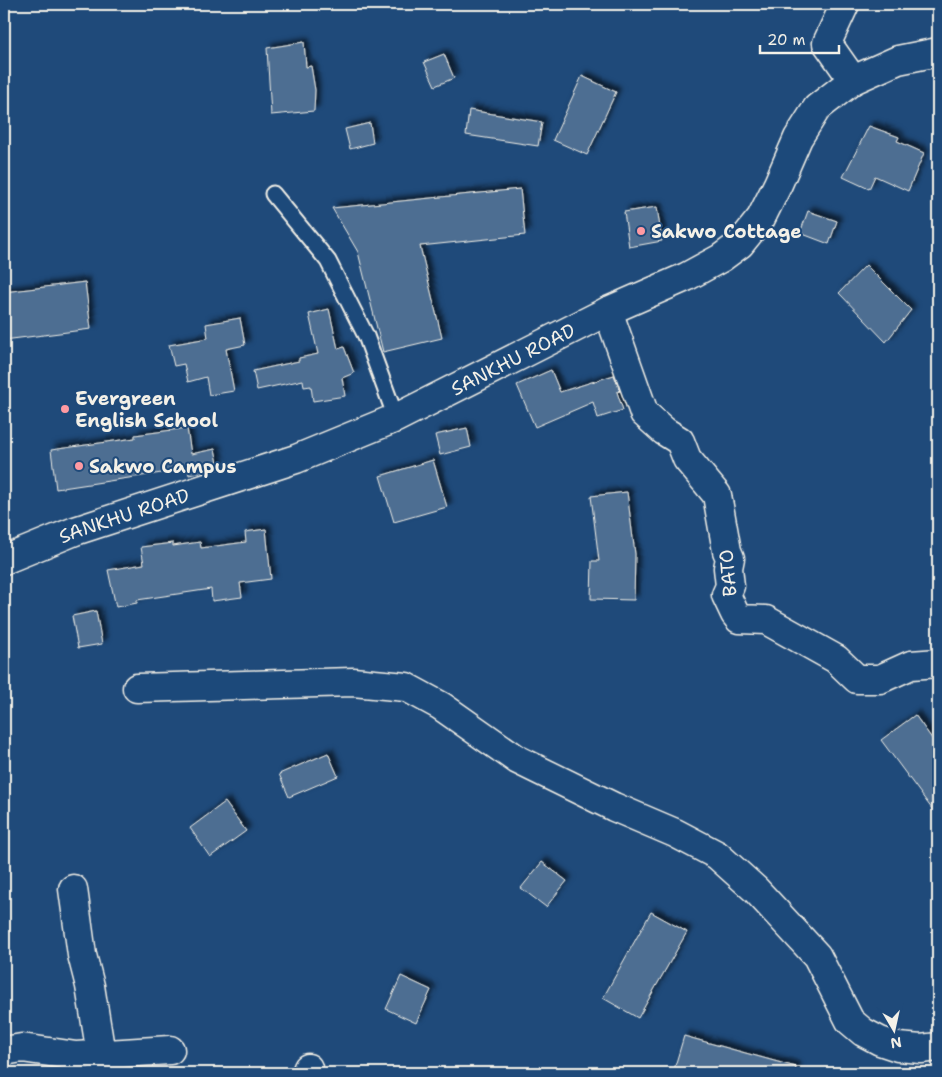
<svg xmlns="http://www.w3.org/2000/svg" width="942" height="1077" viewBox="0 0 942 1077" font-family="'Shantell Sans',sans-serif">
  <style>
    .building { fill: #4d6e92; stroke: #f4f1e8; filter: url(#shadow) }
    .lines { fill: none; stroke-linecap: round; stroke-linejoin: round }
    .service-casing { stroke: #f4f1e8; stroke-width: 19 }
    .minor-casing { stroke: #f4f1e8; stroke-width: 31 }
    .secondary-casing { stroke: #f4f1e8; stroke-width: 31 }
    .service { stroke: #1f4a7a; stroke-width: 15 }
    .minor { stroke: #1f4a7a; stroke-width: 28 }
    .secondary { stroke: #1f4a7a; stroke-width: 28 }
    .poi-dot { fill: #ff9aa2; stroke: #1f4a7a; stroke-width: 2 }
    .labels { text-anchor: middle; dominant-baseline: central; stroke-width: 4; stroke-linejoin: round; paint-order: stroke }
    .poi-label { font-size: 19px; font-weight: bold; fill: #f4f1e8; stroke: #1f4a7a; text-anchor: start }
    .street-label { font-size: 19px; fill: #f4f1e8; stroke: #1f4a7a }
  </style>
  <defs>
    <filter id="shadow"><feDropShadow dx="4.5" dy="-4.5" stdDeviation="2.5" flood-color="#0009"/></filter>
  </defs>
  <rect width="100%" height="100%" fill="#1f4a7a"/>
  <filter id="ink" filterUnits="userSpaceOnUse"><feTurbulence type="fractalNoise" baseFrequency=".02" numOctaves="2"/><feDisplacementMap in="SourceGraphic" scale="10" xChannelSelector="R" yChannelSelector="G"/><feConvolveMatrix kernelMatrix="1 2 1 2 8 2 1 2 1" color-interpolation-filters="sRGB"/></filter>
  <g filter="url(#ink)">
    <path class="building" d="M304,42L306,67L311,66L315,90L314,111L271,115L267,48Z
      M444,54L454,78L435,86L424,62Z
      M582,76L616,92L587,155L553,140Z
      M469,110L542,122L538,146L466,135Z
      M370,123L373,143L350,149L345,129Z
      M869,126L899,137L897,141L924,153L908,191L875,176L869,189L843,177Z
      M520,189L525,235L420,246L442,338L383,352L358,252L332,208Z
      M657,207L662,241L629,247L624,212Z
      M808,211L837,221L829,244L800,233Z
      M866,265L911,310L886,342L839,293Z
      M85,282L91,329L4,340V292Z
      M329,309L338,349L344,347L354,373L342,378L345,396L313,401L311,386L304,387L303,380L257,390L253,371L299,361V358L318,354L309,314Z
      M240,318L245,345L226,349L234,391L209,395L206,377L188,382L184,364L174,366L169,345L208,338L206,324Z
      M551,370L560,392L614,375L620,391L617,392L623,410L598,418L593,402L535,427L517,385Z
      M187,428L191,454L215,449L219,468L208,471L189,475L188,469L56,489L51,450L135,438V435Z
      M467,428L471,447L440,455L435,435Z
      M433,460L447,507L394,522L380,476Z
      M627,492L635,554L634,600L591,599L592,561H599L591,496Z
      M266,529L271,579L240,583L242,597L212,601L211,589L137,600V603L116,607L108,570L144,564L141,547L173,543V546L200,542L201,548L246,542L245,532Z
      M96,611L102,644L78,648L72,616Z
      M915,715L938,747V817L881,740Z
      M328,753L338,776L289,797L279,774Z
      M225,802L246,831L210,857L190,828Z
      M542,862L567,881L546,907L521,888Z
      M651,912L687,932L638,1018L603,998Z
      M401,976L431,990L416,1023L386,1009Z
      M684,1036L796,1067L795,1073H673Z"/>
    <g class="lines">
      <g class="service-casing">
        <path id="service" d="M273,194L328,261L366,336L396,418"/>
      </g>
      <g class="minor-casing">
        <path id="minor" d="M845,4L827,43L853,80
          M608,311L644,413L664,431L680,441L687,459L717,495L727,551L730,558L728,568L730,586L726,595L735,614L739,619L766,620L836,659L857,679H880L911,665L938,663
          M137,688L353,682L406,687L441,706L518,760L614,807L675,833L717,855L756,890L817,956L850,1021L863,1032L880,1041L898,1047L921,1049L938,1047
          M73,889L82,955L90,986L104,1073
          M4,1051L22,1048L76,1056L170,1050
          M306,1073L308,1068"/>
      </g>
      <g class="secondary-casing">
        <g id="secondary">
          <path id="s1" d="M4,560L75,531L296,459L396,418L608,311L686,277L721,258L740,244L761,218L778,184L798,138L817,108L853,80L898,60L938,52"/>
        </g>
      </g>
      <use href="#service" class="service"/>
      <use href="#minor" class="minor"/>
      <use href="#secondary" class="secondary"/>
    </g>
  </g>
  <g class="poi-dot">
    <circle cx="641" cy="231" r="5"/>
    <circle cx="65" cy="409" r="5"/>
    <circle cx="79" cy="466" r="5"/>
  </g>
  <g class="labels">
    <g class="poi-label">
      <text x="651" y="231">Sakwo Cottage</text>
      <text x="75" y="398">Evergreen<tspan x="75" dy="22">English School</tspan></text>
      <text x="89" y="466">Sakwo Campus</text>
    </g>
    <g class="street-label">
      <text stroke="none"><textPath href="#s1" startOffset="548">SANKHU ROAD</textPath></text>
      <text stroke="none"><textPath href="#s1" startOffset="128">SANKHU ROAD</textPath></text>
      <text transform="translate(728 573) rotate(-95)">BATO</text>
    </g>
  </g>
  <rect width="942" height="1077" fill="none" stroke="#1f4a7a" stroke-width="20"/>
  <rect x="10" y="10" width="922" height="1057" fill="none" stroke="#f4f1e8" stroke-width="2" filter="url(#ink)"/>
  <g transform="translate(894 1030) rotate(171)" stroke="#1f4a7a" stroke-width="4" paint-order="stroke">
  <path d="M0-4L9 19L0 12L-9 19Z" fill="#f4f1e8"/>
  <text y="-8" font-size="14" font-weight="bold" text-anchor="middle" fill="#f4f1e8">N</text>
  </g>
  <path d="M760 45v8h79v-8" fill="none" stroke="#f4f1e8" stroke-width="2.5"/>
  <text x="767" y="45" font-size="15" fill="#f4f1e8" stroke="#1f4a7a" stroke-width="4" paint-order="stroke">20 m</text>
</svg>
